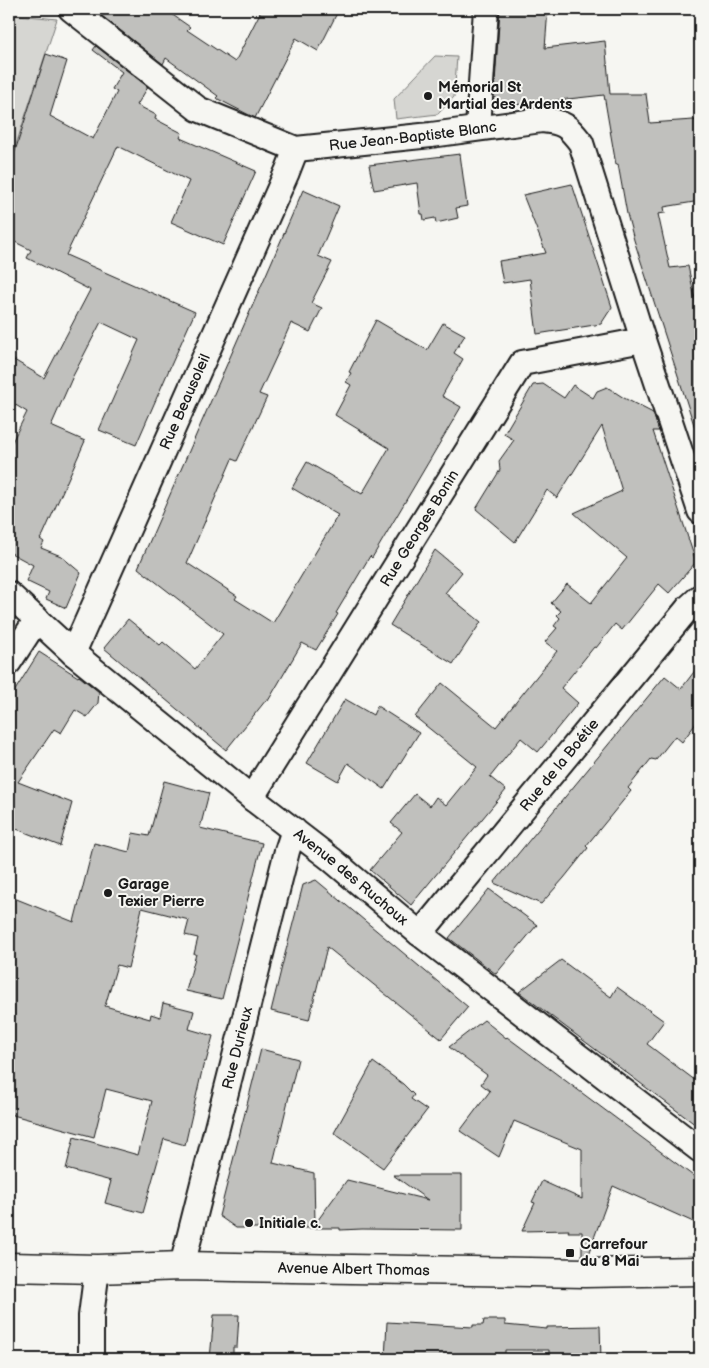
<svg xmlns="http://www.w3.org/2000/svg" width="709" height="1368" viewBox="0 0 709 1368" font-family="'Balsamiq Sans',sans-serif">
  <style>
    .green { fill: #d6d6d2; stroke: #797977 }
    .building { fill: #c0c0bd; stroke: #1c1c1c }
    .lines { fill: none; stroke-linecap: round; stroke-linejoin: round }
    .minor-casing { stroke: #1c1c1c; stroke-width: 28 }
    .tertiary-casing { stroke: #1c1c1c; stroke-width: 31 }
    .minor { stroke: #f6f6f2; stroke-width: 24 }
    .tertiary { stroke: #f6f6f2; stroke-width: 28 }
    .poi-dot { fill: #1c1c1c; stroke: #f6f6f2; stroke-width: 2 }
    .labels { text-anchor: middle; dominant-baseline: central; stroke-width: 4; stroke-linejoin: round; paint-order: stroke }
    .poi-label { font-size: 15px; font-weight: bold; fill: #1c1c1c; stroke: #f6f6f2; text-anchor: start }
    .street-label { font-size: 15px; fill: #1c1c1c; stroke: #f6f6f2 }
  </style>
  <rect width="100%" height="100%" fill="#f6f6f2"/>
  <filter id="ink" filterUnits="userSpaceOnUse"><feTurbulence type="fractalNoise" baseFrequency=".02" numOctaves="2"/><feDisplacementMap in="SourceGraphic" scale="10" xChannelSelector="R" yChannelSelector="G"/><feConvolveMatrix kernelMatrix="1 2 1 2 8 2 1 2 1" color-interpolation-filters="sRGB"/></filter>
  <g filter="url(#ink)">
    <path class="green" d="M18,15L57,19L11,160L9,158V16Z
      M435,56L457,57L454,97L438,114L396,119L394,99Z"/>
    <path class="building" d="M93,9H164L190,27L187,30L235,62L262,9H339L318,51L296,38L255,118L216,98L218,96L166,58L163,64Z
      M500,9H548L545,48L605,41L610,94H646L650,123L693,120L700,121V160H697L700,201L664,207L665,213L658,214L670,268L688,266L700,323V427L695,428L634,240L627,214L618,164L616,165L604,95L505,106L494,97Z
      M96,46L148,87L137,105L156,115L155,119L182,133L180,138L256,171L223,245L171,222L189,181L118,146L66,255L195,312L168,372L136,445L99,430L139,340L101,322L73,376L51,426L85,441L43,535L40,539L44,542L41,548L61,556L81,573L66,608L46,599L49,592L26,581L33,565L9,552V448L27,412L9,401V357L44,378L90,290L27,258L31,250L9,239V170L46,54L67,61L50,116L93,139L117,92L112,89L122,72L93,50Z
      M460,154L467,206L456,208L458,218L436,223L435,218L424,220L423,214H421L417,183L374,190L369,165Z
      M572,184L612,307L601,324L537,334L530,279L503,283L499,261L546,253L523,195Z
      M303,190L339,206L318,256L332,262L311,303L322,308L310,332L291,323L278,353L259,394L267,397L237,461L232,459L187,563L237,596L235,599L273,623L338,515L292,488L307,462L362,494L389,448L335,415L351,385L346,382L351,373L349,372L376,320L427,350L443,323L465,335L454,353L463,359L442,396L461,407L372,558L370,556L336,613L338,614L316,650L302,643L268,701L266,700L226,750L104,648L128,619L160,645L163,642L195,669L223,634L138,568Z
      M543,384L564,398L573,385L593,398L597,391L607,387L624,398L653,413L659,431H653L696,562L669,593L659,584L622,630L615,624L596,648L594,647L561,688L578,703L538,752L521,738L490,777L506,790L411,905L370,870L402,832L391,823L415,794L430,806L436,797L446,805L477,767L415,717L442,683L496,727L557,651L545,642L557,628L554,626L560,618L557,615L561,611L551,603L567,584L591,603L627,558L574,513L622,491L602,426L557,498L547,490L515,542L476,509L500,470L499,461L514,440L504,434L533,385Z
      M435,550L462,572L445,593L481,622L453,664L390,625Z
      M39,652L78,677L79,676L99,692L98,703L87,717L75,710L61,733L54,729L18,782L72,803L60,846L9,826V700Z
      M700,664V718L682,742L675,736L656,760L651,759L628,788L631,791L586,846L588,848L564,878L541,904L494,883L665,676L681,689Z
      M345,699L373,715L377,706L419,733L384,789L348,763L338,781L307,763Z
      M164,781L209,793L200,828L262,843L222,999L186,991L196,954H194L198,938L185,935L189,920L142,908L128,968L117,965L105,1006L150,1019L151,1014L160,1017L163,1003L194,1011L189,1029L213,1036L206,1062H204L185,1145L164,1139L143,1213L105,1203L111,1181L66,1169L74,1137L138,1155L152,1101L106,1089L94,1137L9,1114V896L74,922L94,843L129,852L133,833L149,836Z
      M316,880L468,1007L441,1039L327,947L309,1020L271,1011L285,954L303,885Z
      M489,889L537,925L496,974L449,938Z
      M561,960L611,997L617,987L664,1021L647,1044L700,1084V1128L519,992Z
      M484,1020L506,1038L507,1037L700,1181V1225L613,1186L587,1257H582V1232H568L569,1230L522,1231L535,1203L532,1202L542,1181L582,1199V1149L514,1121L499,1157L460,1131L490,1091L481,1084L487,1075L449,1047Z
      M261,1049L298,1059L273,1163L314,1173L315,1224L347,1180L428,1200L393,1175H462V1230L362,1229L340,1230V1228H236L219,1216Z
      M373,1062L403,1084L414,1095L411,1099L427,1110L383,1168L334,1133Z
      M214,1315H239L237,1347H233V1359H210Z
      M484,1320H505V1325L547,1329V1327L600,1326L601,1359H549V1350H505V1354H472V1359H385L387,1322L473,1327V1325H483Z"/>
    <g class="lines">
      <g class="minor-casing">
        <g id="minor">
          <path id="s1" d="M71,9L198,109L296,149L431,135L542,120C564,122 568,126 581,143L643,340L700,511"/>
          <path d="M478,128L486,9"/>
          <path id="s2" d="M9,594L73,653L253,799L331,859L420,934L700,1150"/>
          <path id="s3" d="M73,653L287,172L296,149"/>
          <path d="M9,662L37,619"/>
          <path id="s4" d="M253,799L257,789L522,363L643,340"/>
          <path id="s5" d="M420,934L689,607L700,597"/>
          <path id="s6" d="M182,1266L287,851L294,830"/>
          <path d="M91,1359V1316L97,1269"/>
        </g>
      </g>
      <g class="tertiary-casing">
        <g id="tertiary">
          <path id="s7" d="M9,1267L97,1269L182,1266L585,1273L700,1271"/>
        </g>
      </g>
      <use href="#minor" class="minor"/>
      <use href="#tertiary" class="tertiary"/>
    </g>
  </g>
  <g class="poi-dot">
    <circle cx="428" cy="96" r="5"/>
    <circle cx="108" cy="893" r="5"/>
    <circle cx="249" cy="1223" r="5"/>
    <rect x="565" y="1248" width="10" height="10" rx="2.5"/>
  </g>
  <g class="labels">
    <g class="poi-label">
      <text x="438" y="87">Mémorial St<tspan x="438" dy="17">Martial des Ardents</tspan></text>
      <text x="118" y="884">Garage<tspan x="118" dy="17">Texier Pierre</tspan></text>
      <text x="259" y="1223">Initiale c.</text>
      <text x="580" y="1244">Carrefour<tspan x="580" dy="17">du 8 Mai</tspan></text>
    </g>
    <g class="street-label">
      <text stroke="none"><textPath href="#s1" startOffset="385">Rue Jean-Baptiste Blanc</textPath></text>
      <text stroke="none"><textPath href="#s3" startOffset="275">Rue Beausoleil</textPath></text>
      <text stroke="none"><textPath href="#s4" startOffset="318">Rue Georges Bonin</textPath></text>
      <text stroke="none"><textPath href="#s5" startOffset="219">Rue de la Boétie</textPath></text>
      <text stroke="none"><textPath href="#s2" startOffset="444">Avenue des Ruchoux</textPath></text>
      <text stroke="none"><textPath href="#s6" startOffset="225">Rue Durieux</textPath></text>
      <text stroke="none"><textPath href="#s7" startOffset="345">Avenue Albert Thomas</textPath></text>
    </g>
  </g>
  <rect width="709" height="1368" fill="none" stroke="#f6f6f2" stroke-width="30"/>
  <rect x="15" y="15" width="679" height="1338" fill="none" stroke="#1c1c1c" stroke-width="2" filter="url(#ink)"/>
</svg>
